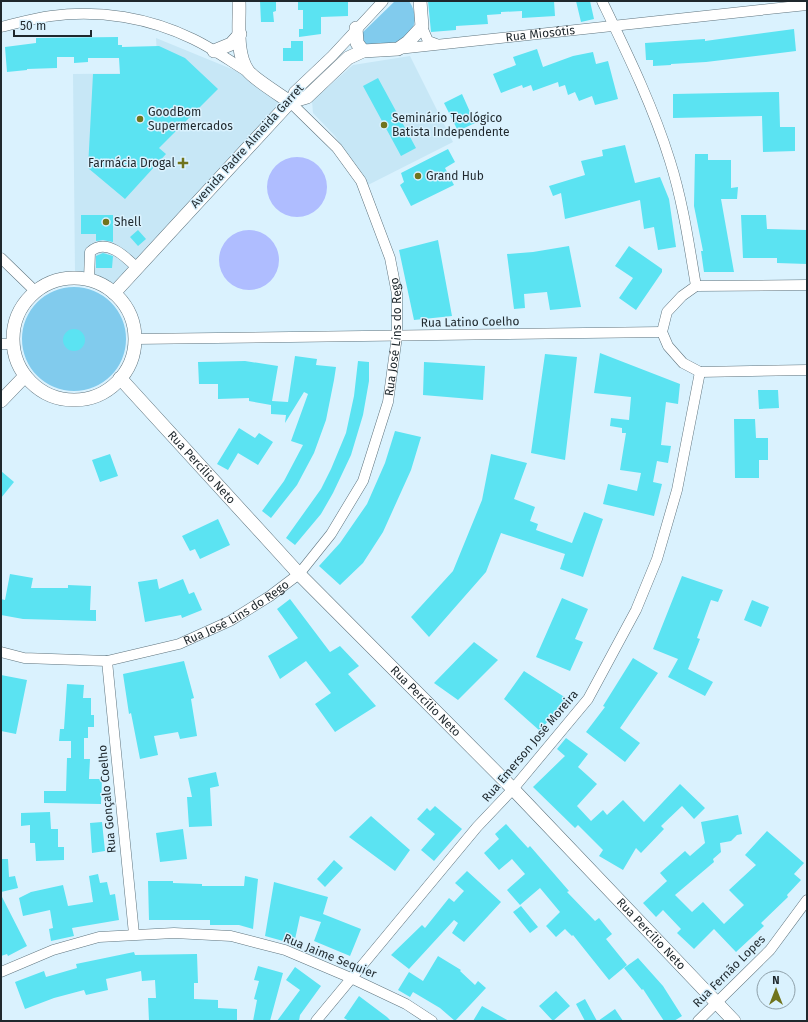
<svg xmlns="http://www.w3.org/2000/svg" width="808" height="1022" viewBox="0 0 808 1022" font-family="'Fira Sans',sans-serif">
  <style>
    .built { fill: #c7e7f6 }
    .green { fill: #81cbed }
    .water { fill: #afbdff }
    .building { fill: #5be3f2 }
    .lines { fill: none; stroke-linecap: round; stroke-linejoin: round }
    .minor-casing { stroke: #5f747e; stroke-width: 11 }
    .major-casing { stroke: #5f747e; stroke-width: 14 }
    .minor { stroke: #fff; stroke-width: 10 }
    .major { stroke: #fff; stroke-width: 13 }
    .poi-dot { fill: #70741c; stroke: #daf2fe; stroke-width: 1.5 }
    .labels { text-anchor: middle; dominant-baseline: central; stroke-width: 3; stroke-linejoin: round; paint-order: stroke }
    .street-label { font-size: 12px; fill: #1f282d; stroke: #daf2fe }
    .poi-label { font-size: 12px; fill: #1f282d; stroke: #daf2fe; text-anchor: start }
  </style>
  <rect width="100%" height="100%" fill="#daf2fe"/>
  <path class="built" d="M156,38L239,72L283,103L114,289L104,282L75,272L73,74L158,73Z
    M410,56L453,142L366,186L351,159L335,136L313,113L312,101L353,65Z"/>
  <path class="green" d="M395,1H409C414,8 416,16 414,24C410,46 380,47 362,44L360,35Z
    M22 339a52 52 0 1 1 104 0a52 52 0 1 1-104 0Z"/>
  <path class="water" d="M267 187a30 30 0 1 1 60 0a30 30 0 1 1-60 0Z
    M219 260a30 30 0 1 1 60 0a30 30 0 1 1-60 0Z"/>
  <path class="building" d="M260,1H276V11L273,12L274,22H261Z
    M298,1H348V16L321,17V34L299,37V29H303V10H298Z
    M428,1H554L555,16L522,18V11L501,12V14L487,15L488,24L456,26V30L431,32Z
    M576,1H590L594,19L581,22Z
    M794,29L796,51L706,62L671,64V65L653,66V60H646L645,43L705,39V41Z
    M118,37V45H122V47L159,46L185,58L218,89L159,148L166,154L125,199L88,168L93,74H120L119,58H88V62L74,63V57H57V68L27,69V70L7,72L5,47L36,43V38Z
    M291,41H303V61H283V48H291Z
    M537,49L543,67L573,56L593,52L596,64L608,61L618,99L595,105L592,96L579,101L575,92L568,95L565,85L559,87L558,82L533,91L531,85L523,88L522,85L501,93L493,74L516,65L513,57Z
    M378,78L416,148L401,156L363,86Z
    M779,92L780,127H795V151L763,152L762,116L673,118V94Z
    M462,94L475,123L458,131L444,103Z
    M625,145L635,183L660,177L669,199L676,247L658,250L654,227L644,229L640,200L565,219L561,193L553,196L549,186L585,175L581,161L603,156L602,150Z
    M448,149L455,162L445,168L454,185L411,206L400,185L404,182L401,173Z
    M695,154H708V160H731V188L738,187L737,199H721L734,272H704L701,251H703L694,206Z
    M81,215H113V242L103,240L96,241V234H81Z
    M741,215H766L767,229L807,230V264L777,263V258H743Z
    M138,230L146,239L138,246L130,237Z
    M438,240L452,316L414,320L399,250Z
    M569,246L581,307L550,310L547,292L524,294L525,308L514,309L507,254L533,252Z
    M629,246L662,269V272L636,310L619,298L633,278L615,266Z
    M103,253L113,256L112,268H96V256Z
    M63 340a11 11 0 1 1 22 0a11 11 0 1 1-22 0Z
    M600,353L680,384L678,404L666,402L661,445L671,446L668,463L657,461L653,482L662,484L654,516L603,504L608,484L637,491L641,473L620,470L626,433H622V428L610,426L611,418L629,420L631,397L594,393Z
    M545,354L577,357L565,460L531,453Z
    M295,356L317,359L316,365L336,367L334,380L326,420L314,453L297,485L271,518L262,511L284,481L303,445L291,441L308,394L304,392L285,423L286,415L271,414V405L249,401V398L218,399V384H199L198,362L245,361L278,366L272,401L288,402Z
    M358,361L369,362V381L363,415L351,455L333,493L321,514L295,545L286,538L321,489L331,469L346,433L354,396Z
    M424,362L485,366L483,400L423,395Z
    M758,390H778L779,408L759,409Z
    M734,419H755L756,438H768V460H759V478H735Z
    M239,428L255,438L259,433L273,442L258,465L238,453L228,470L217,464Z
    M395,431L421,437L411,470L383,532L363,563L340,585L319,566L340,543L367,504L385,463Z
    M110,454L118,476L100,482L92,460Z
    M491,454L527,463L514,499L535,507L530,521L538,524L536,530L572,543L584,512L603,519L583,577L560,569L565,554L501,533L486,572L429,637L411,617L453,571L482,500Z
    M1,471L14,482L1,498Z
    M218,519L230,545L200,559L195,549L190,551L182,536Z
    M10,574L33,578L31,588H68V585L91,586L90,610H96V621L23,619L1,615V599L5,600Z
    M682,576L723,590L718,602L711,600L697,638L700,639L688,669L713,682L705,696L668,677L678,659L653,649Z
    M157,579L159,589L183,579L189,594L194,592L202,610L182,618L181,615L145,622L138,582Z
    M562,598L588,609L575,639L583,642L570,671L536,657Z
    M290,599L330,652L340,646L359,666L348,674L376,706L335,732L315,704L331,693L306,661L280,679L268,656L298,638L277,609Z
    M752,600L769,607L761,627L744,620Z
    M474,642L498,660L458,700L434,683Z
    M633,658L658,673L620,728L640,743L625,762L586,732L605,707L603,706Z
    M184,661L194,698L191,699L197,736L180,739L178,732L154,736L158,755L140,759L131,713L129,714L123,674Z
    M524,671L566,698L540,731L504,699Z
    M1,675L27,680L16,734L1,731Z
    M67,684L84,685L83,698H91V715H94V727H88V738H84V759H90L89,779H102L101,804L44,803V791H66L67,758H71V741H59L60,729H64Z
    M566,738L588,754L578,767L597,784L577,806L591,821L603,810L607,815L623,800L644,822L680,784L705,808L694,819L682,806L661,826L664,829L641,853L636,848L623,870L599,856L603,850L578,825L575,828L533,787L565,756L557,749Z
    M216,772L219,786L210,788L212,826L189,827L187,797H192L188,778Z
    M435,806L462,829L434,861L421,850L435,834L417,819L427,808L430,811Z
    M50,812L51,829H58V847H64V860L36,861L35,843H30V825L21,826V813Z
    M738,815L742,834L737,835L731,841L720,843L721,852L713,859L714,862L675,895L692,912L703,902L724,924L744,905L729,890L756,865L745,855L767,831L804,863L794,874L801,880L787,895L788,897L761,923L764,926L736,952L714,929L694,949L677,933L681,929L663,910L656,917L643,903L667,881L660,873L685,851L690,856L705,843L701,822Z
    M371,816L410,850L395,871L349,837Z
    M102,822L105,851L92,853L90,823Z
    M506,824L528,848L530,846L569,891L567,892L595,921L599,918L612,934L606,939L627,965L609,980L573,935L572,936L565,929L556,937L546,926L560,912L540,888L520,905L507,890L525,874L512,859L499,870L484,853L499,839L495,834Z
    M183,829L187,859L160,862L156,833Z
    M1,859H8L9,877L15,876L18,888L1,892Z
    M334,860L343,868L325,887L317,879Z
    M467,871L501,902L464,942L452,933L458,923L454,920L409,969L391,955L422,925L425,928L449,898L454,902L464,891L455,883Z
    M98,874L100,883L107,882L110,895L115,894L119,920L72,928L74,936L51,941L49,929L53,928L50,910L23,916L19,898L31,892L63,885L68,906L93,902L89,876Z
    M245,876L258,879L253,929L239,925H210V920H149L148,881H173V883L202,884V886H244Z
    M274,882L328,897L323,914L361,929L350,956L314,941L321,922L300,916L294,944L265,936Z
    M1,895L27,946L8,956L7,954L1,956Z
    M521,906L538,927L530,933L513,912Z
    M134,952L135,955L197,954L198,983H194V999L218,1000V1008L237,1009V1021H149L148,998H156L155,980L142,981L141,971L106,979L108,990L86,995L84,990L54,998L25,1009L15,982L44,971L46,977L77,968L76,964Z
    M438,956L461,970L460,971L475,985L478,981L486,988L455,1021L440,1008L413,992L410,997L398,990L409,972L423,981Z
    M638,958L663,986L682,1016L674,1021H664L643,989L642,990L624,968Z
    M258,966L283,973L270,1021H253L257,1000L254,999L259,981L254,980Z
    M295,967L321,986L300,1015L299,1021H277L300,990L286,980Z
    M556,991L570,1006L553,1021L539,1006Z
    M359,996L387,1017L391,1021H349L344,1018Z
    M585,999L597,1021H585L576,1004Z
    M482,1006L509,1021H473Z
    M615,1009L623,1021H598Z"/>
  <g class="lines">
    <g class="minor-casing">
      <g id="minor">
        <path d="M602,1C627,53 653,106 670,161C683,202 689,245 696,286"/>
        <path d="M1,27C18,23 35,18 51,16C99,9 150,18 193,39C212,48 230,61 248,72"/>
        <path d="M422,27L428,41L436,44"/>
        <path id="s1" d="M398,49L807,5"/>
        <path d="M1,258L35,291"/>
        <path d="M89,280L90,252C106,237 126,257 137,268"/>
        <path d="M807,285L696,286L682,296L667,312L662,332L668,346L683,363L700,372L807,370"/>
        <path d="M135,339L662,332"/>
        <path d="M1,344H12"/>
        <path id="s2" d="M1,652L24,658L107,661L179,644L230,621L270,596L299,574L331,534L363,481L388,402L397,336V294L390,258L361,181L337,148L290,102L294,92L332,56L383,1"/>
        <path d="M107,661L134,934"/>
        <path d="M1,972L53,950L99,937L174,933L231,936L285,950L351,978L406,1004L432,1021"/>
        <path d="M316,1021L477,827L513,789L588,699L636,610L657,559L677,490L700,372"/>
        <path d="M698,1021L770,950L807,900"/>
      </g>
    </g>
    <g class="major-casing">
      <g id="major">
        <path d="M239,1C240,22 235,53 248,71C254,79 280,95 290,102"/>
        <path d="M356,28L357,43L363,51"/>
        <path d="M214,51L231,44L240,34"/>
        <circle cx="74" cy="339" r="61"/>
        <path d="M114,293L290,102L307,97L348,58L363,51L398,49L408,42L422,27L420,1"/>
        <path id="s3" d="M120,378L299,574L513,789L734,1021"/>
        <path d="M1,401L25,376"/>
      </g>
    </g>
    <use href="#minor" class="minor"/>
    <use href="#major" class="major"/>
  </g>
  <g class="poi-dot">
    <circle cx="140" cy="119" r="4"/>
    <circle cx="384" cy="125" r="4"/>
    <path d="M181 157h4v4h4v4h-4v4h-4v-4h-4v-4h4z"/>
    <circle cx="418" cy="176" r="4"/>
    <circle cx="106" cy="222" r="4"/>
  </g>
  <g class="labels">
    <g class="street-label">
      <text stroke="none"><textPath href="#s1" startOffset="143">Rua Miosótis</textPath></text>
      <text transform="translate(247 146) rotate(-48)">Avenida Padre Almeida Garret</text>
      <text transform="translate(470 322) rotate(-1)">Rua Latino Coelho</text>
      <text stroke="none"><textPath href="#s2" startOffset="582">Rua José Lins do Rego</textPath></text>
      <text stroke="none"><textPath href="#s3" startOffset="121">Rua Percílio Neto</textPath></text>
      <text stroke="none"><textPath href="#s2" startOffset="246">Rua José Lins do Rego</textPath></text>
      <text stroke="none"><textPath href="#s3" startOffset="445">Rua Percílio Neto</textPath></text>
      <text transform="translate(530 746) rotate(-50)">Rua Emerson José Moreira</text>
      <text transform="translate(107 799) rotate(-95)">Rua Gonçalo Coelho</text>
      <text stroke="none"><textPath href="#s3" startOffset="769">Rua Percílio Neto</textPath></text>
      <text transform="translate(330 956) rotate(22)">Rua Jaime Sequier</text>
      <text transform="translate(729 971) rotate(-45)">Rua Fernão Lopes</text>
    </g>
    <g class="poi-label">
      <text x="148" y="112">GoodBom<tspan x="148" dy="14">Supermercados</tspan></text>
      <text x="392" y="118">Seminário Teológico<tspan x="392" dy="14">Batista Independente</tspan></text>
      <text x="175" y="163" text-anchor="end">Farmácia Drogal</text>
      <text x="426" y="176">Grand Hub</text>
      <text x="114" y="222">Shell</text>
    </g>
  </g>
  <rect width="808" height="1022" fill="none" stroke="#1f282d" stroke-width="4"/>
  <g transform="translate(776 990)"><circle r="19" fill="#daf2fe" stroke="#8fa1aa"/>
  <path d="M0-3L7 15L0 10L-7 15Z" fill="#70741c"/>
  <text y="-6" font-size="11" font-weight="bold" text-anchor="middle" fill="#1f282d">N</text>
  </g>
  <path d="M14 30v6h77v-6" fill="none" stroke="#1f282d" stroke-width="2"/>
  <text x="20" y="30" font-size="12" fill="#1f282d" stroke="#daf2fe" stroke-width="3" paint-order="stroke">50 m</text>
</svg>
